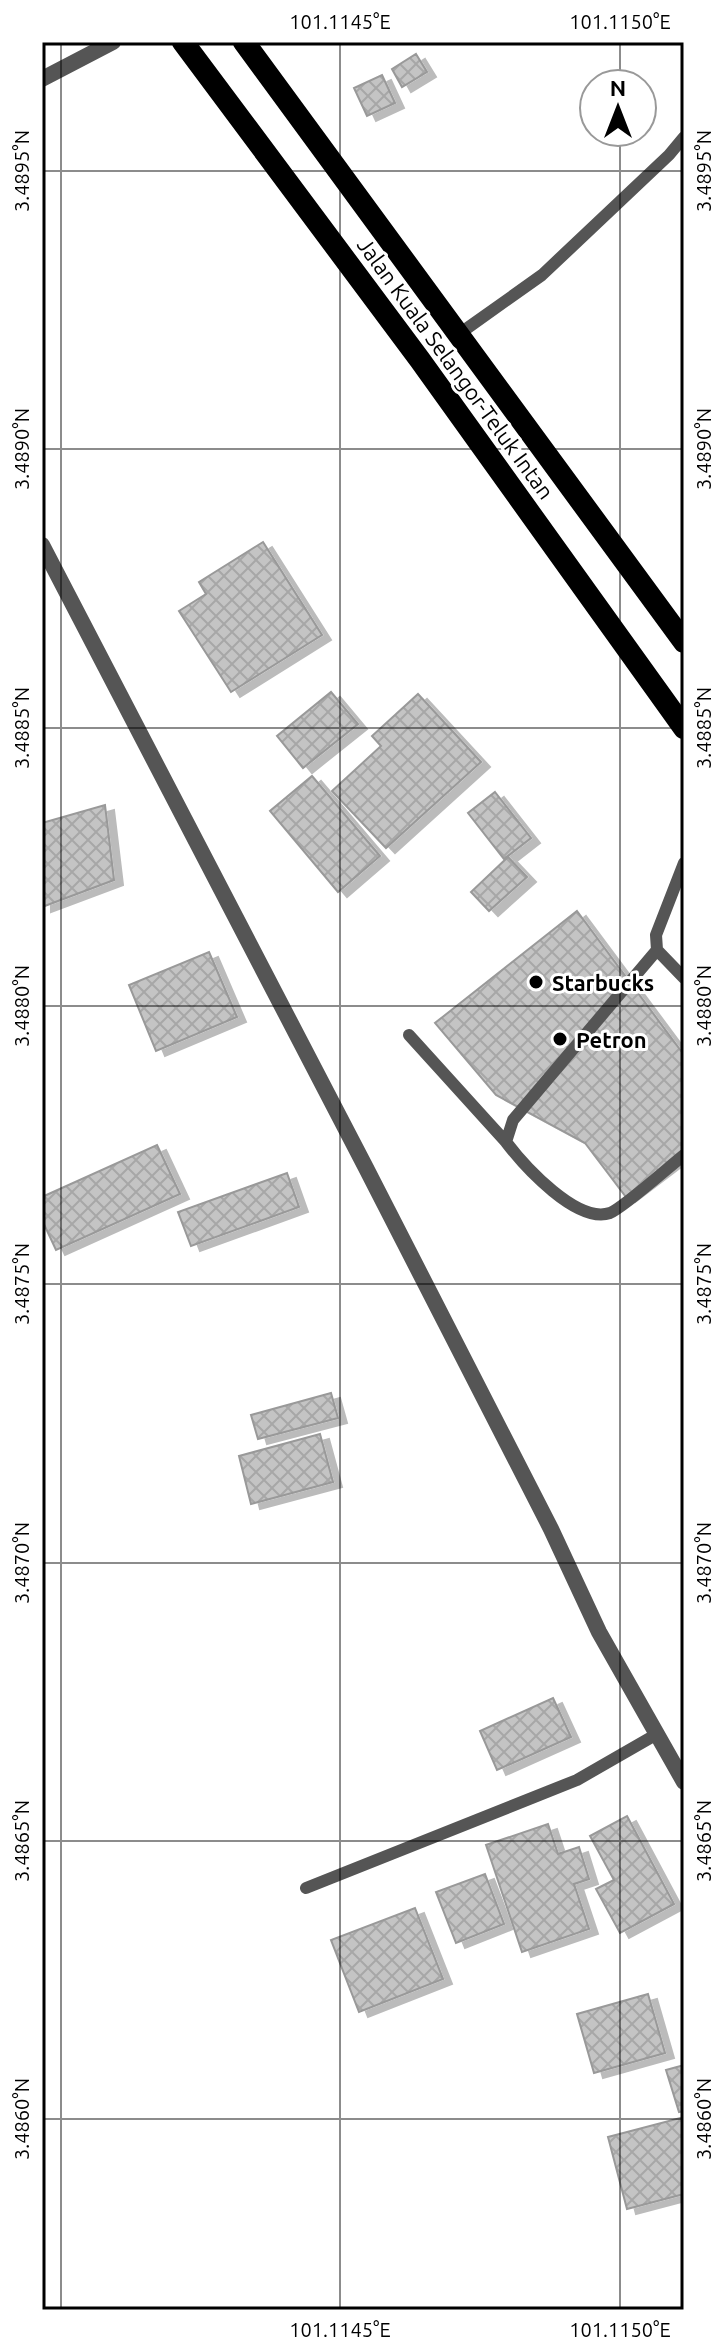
<svg xmlns="http://www.w3.org/2000/svg" width="726" height="2352" viewBox="0 0 726 2352" font-family="Ubuntu,sans-serif">
  <style>
    .building { fill: url(#building-cross-hatch); stroke: #999; stroke-width: 2; filter: url(#shadow) }
    .lines { fill: none; stroke-linecap: round; stroke-linejoin: round }
    .service { stroke: #555; stroke-width: 12 }
    .minor { stroke: #555; stroke-width: 16 }
    .tertiary { stroke: #555; stroke-width: 16 }
    .trunk { stroke: #000; stroke-width: 22 }
    .ticks { fill: none; stroke: #000; stroke-width: 2; stroke-opacity: 0.45 }
    .poi-dot { fill: #000; stroke: #fff; stroke-width: 3 }
    .labels { text-anchor: middle; dominant-baseline: central; stroke-width: 6; stroke-linejoin: round; paint-order: stroke }
    .street-label { font-size: 22px; fill: #000; stroke: #fff }
    .poi-label { font-size: 22px; font-weight: bold; fill: #000; stroke: #fff; text-anchor: start }
    .neatline { fill: none; stroke: #000; stroke-width: 3 }
    .ticks-label { font-size: 20px; text-anchor: middle; fill: #000 }
  </style>
  <defs>
    <pattern id="building-cross-hatch" width="8" height="8" patternUnits="userSpaceOnUse" patternTransform="scale(2)"><rect width="8" height="8" fill="#c4c4c4"/><path d="M0 0l8 8M0 8l8-8" fill="none" stroke="#a7a7a7"/></pattern>
    <filter id="shadow"><feDropShadow dx="9" dy="5" stdDeviation="0" flood-color="#0004"/></filter>
  </defs>
  <rect width="100%" height="100%" fill="#fff"/>
  <path class="building" d="M416,54L427,72L402,87L392,69Z
    M382,75L395,103L367,116L354,88Z
    M263,542L322,635L231,692L179,611L206,594L199,582Z
    M331,692L358,724L303,768L277,736Z
    M418,694L481,762L386,848L332,791L381,746L372,736Z
    M312,776L380,856L338,892L270,811Z
    M495,792L531,838L504,859L468,813Z
    M105,805L114,880L42,907V823Z
    M508,857L527,877L489,911L471,892Z
    M577,911L684,1055V1153L626,1197L585,1143L496,1095L435,1023Z
    M209,952L237,1017L156,1051L129,985Z
    M157,1145L180,1194L56,1250L42,1220V1197Z
    M287,1173L299,1207L191,1246L178,1212Z
    M331,1393L338,1418L258,1439L251,1415Z
    M320,1434L333,1482L251,1504L239,1456Z
    M553,1698L571,1737L497,1770L480,1731Z
    M627,1816L674,1904L620,1933L596,1889L614,1880L590,1836Z
    M548,1824L558,1854L579,1847L589,1879L574,1884L589,1929L522,1952L486,1845Z
    M485,1874L504,1924L456,1943L436,1892Z
    M415,1908L443,1979L359,2012L331,1940Z
    M648,1994L665,2053L594,2073L577,2014Z
    M684,2065V2111L679,2112L666,2070Z
    M684,2117V2194L627,2209L608,2137Z"/>
  <g class="lines">
    <path class="service" d="M459,334L542,275L669,155L684,137
      M684,863L656,935L657,950L684,978
      M657,950L513,1120L506,1142C525,1167 577,1224 610,1213C623,1208 670,1166 684,1155
      M409,1035L506,1142
      M306,1888L577,1780L657,1734"/>
    <path class="minor" d="M42,79L113,42"/>
    <path class="tertiary" d="M42,545L365,1166L551,1529L599,1632L684,1782"/>
    <path class="trunk" d="M183,42L420,360L684,728
      M244,42L684,642"/>
  </g>
  <path class="ticks" d="M61,42V2310M340,42V2310M620,42V84M620,132V2310M42,171H684M42,449H684M42,728H684M42,1006H684M42,1284H684M42,1563H684M42,1841H684M42,2119H684"/>
  <g class="poi-dot">
    <circle cx="536" cy="982" r="8"/>
    <circle cx="560" cy="1039" r="8"/>
  </g>
  <g class="labels">
    <g class="street-label">
      <text transform="translate(456 368) rotate(54)">Jalan Kuala Selangor-Teluk Intan</text>
    </g>
    <g class="poi-label">
      <text x="552" y="982">Starbucks</text>
      <text x="576" y="1039">Petron</text>
    </g>
  </g>
  <rect width="726" height="2352" fill="none" stroke="#ffffff" stroke-width="88"/>
  <g transform="translate(618 108)"><circle r="38" fill="#ffffff" stroke="#999999" stroke-width="2"/>
  <path d="M0-6L14 30L0 20L-14 30Z" fill="#000000"/>
  <text y="-12" font-size="22" font-weight="bold" text-anchor="middle" fill="#000000">N</text>
  </g>
  <rect x="44" y="44" width="638" height="2264" class="neatline"/>
  <g class="ticks-label">
    <text x="340" y="29">101.1145°E</text>
    <text x="620" y="29">101.1150°E</text>
    <text transform="translate(22 171) rotate(-90)" y="7">3.4895°N</text>
    <text transform="translate(704 171) rotate(-90)" y="7">3.4895°N</text>
    <text transform="translate(22 449) rotate(-90)" y="7">3.4890°N</text>
    <text transform="translate(704 449) rotate(-90)" y="7">3.4890°N</text>
    <text transform="translate(22 728) rotate(-90)" y="7">3.4885°N</text>
    <text transform="translate(704 728) rotate(-90)" y="7">3.4885°N</text>
    <text transform="translate(22 1006) rotate(-90)" y="7">3.4880°N</text>
    <text transform="translate(704 1006) rotate(-90)" y="7">3.4880°N</text>
    <text transform="translate(22 1284) rotate(-90)" y="7">3.4875°N</text>
    <text transform="translate(704 1284) rotate(-90)" y="7">3.4875°N</text>
    <text transform="translate(22 1563) rotate(-90)" y="7">3.4870°N</text>
    <text transform="translate(704 1563) rotate(-90)" y="7">3.4870°N</text>
    <text transform="translate(22 1841) rotate(-90)" y="7">3.4865°N</text>
    <text transform="translate(704 1841) rotate(-90)" y="7">3.4865°N</text>
    <text transform="translate(22 2119) rotate(-90)" y="7">3.4860°N</text>
    <text transform="translate(704 2119) rotate(-90)" y="7">3.4860°N</text>
    <text x="340" y="2337">101.1145°E</text>
    <text x="620" y="2337">101.1150°E</text>
  </g>
</svg>
